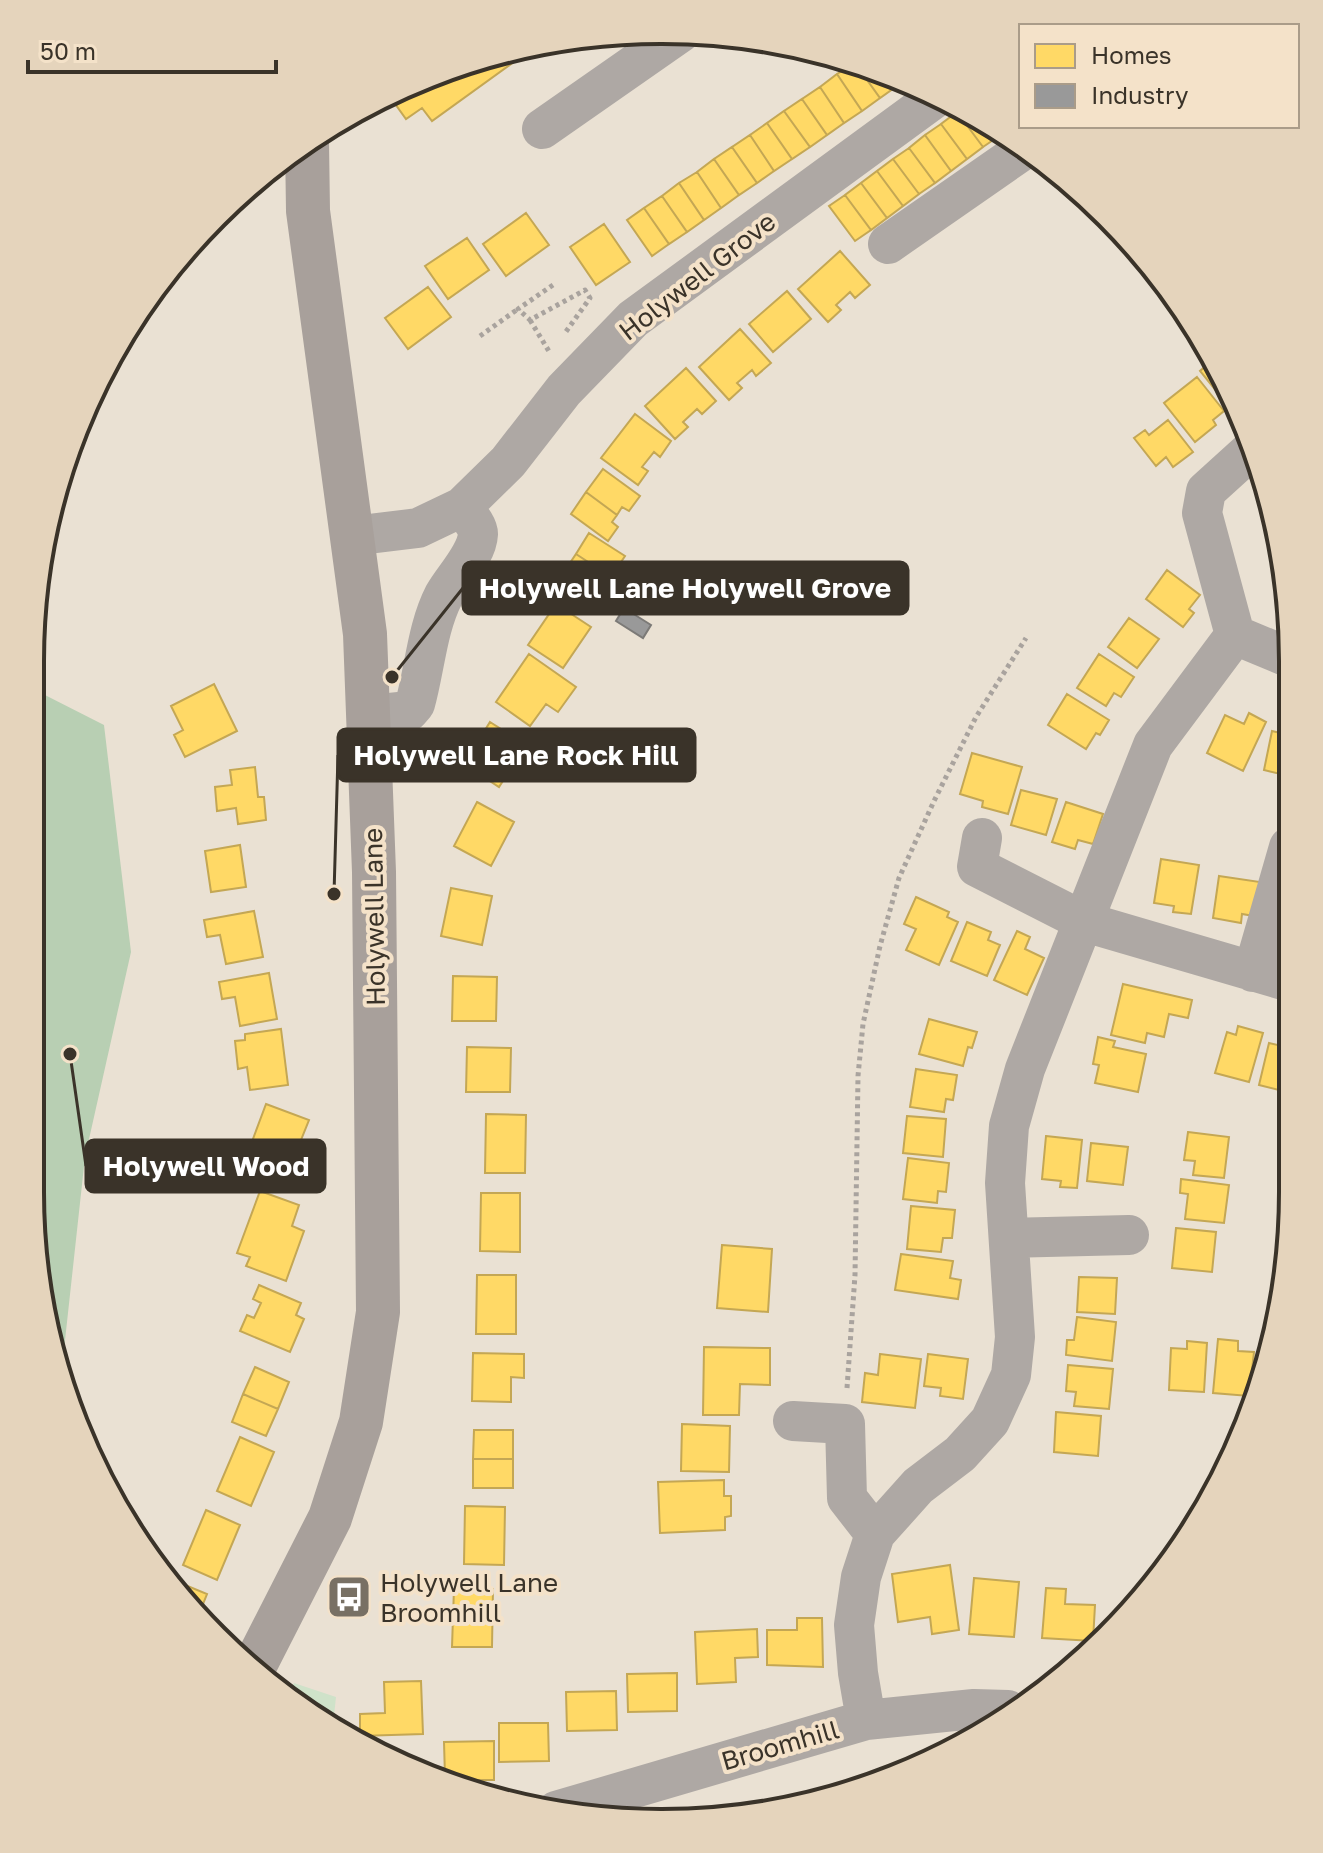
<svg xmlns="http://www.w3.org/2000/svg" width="1323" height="1853" viewBox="0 0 1323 1853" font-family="'Golos Text',sans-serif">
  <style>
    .green { fill: #cfe2c9 }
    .forest { fill: #b8cfb3 }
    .homes { fill: #ffd966; stroke: #c4a754; stroke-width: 2 }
    .industry { fill: #999; stroke: #7c7a77; stroke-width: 2 }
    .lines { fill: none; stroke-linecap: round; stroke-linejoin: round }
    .path { stroke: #a9a39e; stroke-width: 5; stroke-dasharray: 4 4; stroke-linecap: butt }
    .minor { stroke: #aea8a4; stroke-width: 40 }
    .major { stroke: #a8a09b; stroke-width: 44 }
    .labels { text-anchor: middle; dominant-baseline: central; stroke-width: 8; stroke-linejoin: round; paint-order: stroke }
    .street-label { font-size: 26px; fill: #3a3329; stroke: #f4e2c9 }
    .poi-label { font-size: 26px; fill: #3a3329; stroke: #f4e2c9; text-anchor: start }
    .rim { fill: none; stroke: #3a3329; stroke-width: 4 }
    .leader { fill: none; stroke: #3a3329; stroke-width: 3 }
    .callout-dot { fill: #3a3329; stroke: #f4e2c9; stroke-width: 3 }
    .callout { fill: #3a3329; stroke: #3a3329; stroke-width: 3 }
    .callout-label { font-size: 28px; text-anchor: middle; font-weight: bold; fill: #fff }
  </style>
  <rect width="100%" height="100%" fill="#eae1d3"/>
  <path class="green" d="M294,1683L336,1697L333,1725L288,1695Z"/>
  <path class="forest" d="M39,692L104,725L131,952L85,1157L61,1377L52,1355L30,1191Z"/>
  <path class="homes" d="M536,46L432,121L422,108L406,119L393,101L422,80L459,63Z
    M855,63L880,98L862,111L837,74Z
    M855,63L890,76L897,86L880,98Z
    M837,74L862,111L844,123L820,87Z
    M820,87L844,123L827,135L802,99Z
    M802,99L827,135L810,147L784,111Z
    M962,108L993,128L999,136L983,147L957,112Z
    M784,111L810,147L792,159L767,123Z
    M957,112L983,147L967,159L941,124Z
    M767,123L792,159L774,171L750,135Z
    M941,124L967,159L951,171L925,135Z
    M750,135L774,171L757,183L732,147Z
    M925,135L951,171L935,183L909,148Z
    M732,147L757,183L739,195L714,159Z
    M909,148L935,183L919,194L893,159Z
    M714,159L739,195L721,208L697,172Z
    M893,159L919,194L903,206L877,171Z
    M877,171L903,206L887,218L861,183Z
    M697,172L721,208L704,220L679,183Z
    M679,183L704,220L687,232L662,196Z
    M861,183L887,218L871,230L845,195Z
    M845,195L871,230L855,241L829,206Z
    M662,196L687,232L669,244L644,208Z
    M644,208L669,244L652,256L627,220Z
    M526,213L549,245L506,276L483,244Z
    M604,224L630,262L596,285L570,247Z
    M467,238L489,270L448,299L425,266Z
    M840,251L870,285L855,298L850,292L836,305L841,310L828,322L798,289Z
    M428,287L451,317L408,349L385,318Z
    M787,291L811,319L773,352L749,324Z
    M740,329L771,363L756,376L752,370L737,383L742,388L729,400L699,367Z
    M1213,360L1228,383L1235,404L1230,408L1200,371Z
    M686,368L716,401L702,414L697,409L683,422L688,427L675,439L645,406Z
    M1197,377L1224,411L1213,420L1216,425L1195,442L1164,403Z
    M635,414L671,441L660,457L654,452L642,467L648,471L638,485L601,458Z
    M1168,420L1193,452L1173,467L1166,457L1156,466L1134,438L1145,430L1149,435Z
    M603,469L640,496L629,511L622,507L617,515L586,492Z
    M586,492L617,515L612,522L618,527L608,541L571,514Z
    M589,533L625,556L611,577L576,554Z
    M576,554L628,588L614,609L562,575Z
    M1167,570L1200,595L1189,609L1194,613L1183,627L1146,599Z
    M556,604L591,627L563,668L528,645Z
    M1129,618L1159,639L1137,668L1108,647Z
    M529,654L576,687L558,712L546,704L530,726L496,702Z
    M1099,654L1134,677L1121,697L1114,693L1106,706L1077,688Z
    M214,684L237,731L185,757L174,735L183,730L171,706Z
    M1067,694L1109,720L1100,735L1096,733L1086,749L1048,725Z
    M1249,713L1266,722L1243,771L1207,753L1225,715L1244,724Z
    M490,722L526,745L499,787L464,764Z
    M1272,731L1289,735V776L1264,770Z
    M972,753L1022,767L1008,814L982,807L983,801L960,794Z
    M255,767L258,797H264L266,820L238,824L236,808L217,811L215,787L232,785L230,770Z
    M1021,790L1057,799L1046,835L1011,825Z
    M477,802L514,822L491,866L454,846Z
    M1066,802L1103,814L1093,844L1078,840L1075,849L1052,842Z
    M240,845L246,887L211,892L205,851Z
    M1161,859L1199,865L1191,914L1173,912L1174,906L1154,903Z
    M1219,876L1260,882L1254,916L1242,914L1241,923L1213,918Z
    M451,888L492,896L482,945L441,936Z
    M916,897L949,912L947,917L958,922L939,965L906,950L916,929L904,924Z
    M254,911L263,957L226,964L220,935L207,937L204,920Z
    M967,922L991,932L988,940L1000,945L987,976L951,961Z
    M1017,931L1030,937L1025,949L1044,958L1027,995L994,980Z
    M269,973L277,1019L240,1026L235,997L222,999L219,982Z
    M453,976L497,977L496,1021H452Z
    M1123,984L1192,1000L1188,1018L1169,1014L1164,1037L1147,1033L1145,1043L1111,1035Z
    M929,1019L977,1032L972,1048L968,1047L963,1066L919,1054Z
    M1238,1026L1263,1033L1249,1082L1215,1073L1227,1032L1236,1035Z
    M281,1029L288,1085L250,1090L247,1067L238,1069L235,1041L245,1040V1034Z
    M1098,1037L1115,1041L1113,1047L1146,1054L1138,1092L1095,1083L1099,1065L1093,1064Z
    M1269,1043L1291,1048V1093L1259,1085Z
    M467,1047L511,1048L510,1092H466Z
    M916,1069L957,1075L953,1100L946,1099L944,1112L910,1107Z
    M266,1104L309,1120L297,1150L306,1154L292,1190L241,1171Z
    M486,1114L526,1115L525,1173H485Z
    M907,1116L946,1119L943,1157L903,1153Z
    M1188,1132L1229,1137L1224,1178L1193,1175L1195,1161L1184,1160Z
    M1046,1136L1082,1140L1077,1188L1060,1187L1061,1181L1042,1179Z
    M1091,1143L1128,1147L1123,1185L1087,1181Z
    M908,1158L949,1163L946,1192L938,1191L937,1203L903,1199Z
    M1181,1179L1229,1185L1224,1223L1185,1219L1188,1194L1180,1193Z
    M260,1191L299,1205L292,1226L304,1231L286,1281L246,1266L250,1257L237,1253Z
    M481,1193H520V1252L480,1251Z
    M911,1206L955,1210L952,1238H943L941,1252L907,1249Z
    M1176,1228L1216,1232L1212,1272L1172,1268Z
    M722,1245L772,1249L768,1312L717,1308Z
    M901,1254L953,1261L950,1278L961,1280L958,1299L895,1290Z
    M477,1275H516V1334H476Z
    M1079,1277L1117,1278L1115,1314L1077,1312Z
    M259,1285L301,1303L296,1315L304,1319L290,1352L240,1331L247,1315L254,1318L261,1303L253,1299Z
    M1077,1317L1116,1322L1112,1361L1066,1355L1067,1340H1074Z
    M1218,1339L1238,1341V1351L1254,1352L1249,1396L1213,1393Z
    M1187,1341L1207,1343L1204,1392L1169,1390L1171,1348L1187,1349Z
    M704,1347L770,1348V1385L740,1384L739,1415H703Z
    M473,1353L524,1354V1378L511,1377V1402L472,1401Z
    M880,1354L921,1359L915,1408L862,1402L865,1373L878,1375Z
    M928,1354L968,1359L963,1399L940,1396L941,1388L924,1386Z
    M1068,1365L1113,1369L1109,1409L1074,1406L1076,1392L1066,1391Z
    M255,1367L289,1382L278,1409L243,1394Z
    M243,1394L278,1409L266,1436L232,1422Z
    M1056,1412L1101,1416L1098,1456L1054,1452Z
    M682,1424L730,1426L729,1472L681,1471Z
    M474,1430H513V1459H473Z
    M240,1437L274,1452L251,1506L217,1491Z
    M473,1459H513V1488H473Z
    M724,1480V1496H731V1516L725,1517V1530L660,1533L658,1482Z
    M465,1506L505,1507L504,1565L464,1564Z
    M206,1510L240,1525L217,1580L183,1565Z
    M950,1565L959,1630L932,1634L930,1617L898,1622L892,1574Z
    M974,1578L1019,1582L1014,1637L969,1634Z
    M173,1580L207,1594L199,1614L172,1583Z
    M454,1588L493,1589L492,1647H452Z
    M1046,1588L1066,1589L1065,1604L1095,1605L1093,1641L1042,1638Z
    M797,1618H822L823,1667L767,1665V1630H797Z
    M757,1629L758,1657L735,1658L736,1682L697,1684L695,1632Z
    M677,1673V1711L628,1712L627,1674Z
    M421,1681L423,1734L360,1736V1714L385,1713L384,1682Z
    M616,1691L617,1730L567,1731L566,1692Z
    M499,1723H548L549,1761L499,1762Z
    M494,1741V1780H456L445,1777L444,1742Z"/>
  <path class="industry" d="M624,608L651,625L643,638L616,621Z"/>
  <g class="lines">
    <path class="path" d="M553,285L518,309L530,320L585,290L590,298L565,333
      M530,320L550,353
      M480,336L518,309
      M847,1388L855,1275L858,1076L863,1024L880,946L899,878L934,801L976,717L1026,638"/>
    <path class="minor" d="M542,129L681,32
      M888,244L1026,148
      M352,536L418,528L462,507L508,462L564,390L633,319L939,95
      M1235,635L1288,657
      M370,715L409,711L415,704C425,668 427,628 444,595C454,577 477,555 478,534C478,525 467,514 462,507
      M982,838L977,867L1085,922L1290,982
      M1253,972L1289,847
      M1010,1238L1129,1235
      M793,1421L845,1424L847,1498L875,1534
      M866,1720L858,1673L854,1625L861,1577L875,1534L918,1486L960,1454L990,1421L1011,1375L1015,1337L1005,1183L1009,1126L1025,1069L1153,745L1235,635L1202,513L1206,491L1249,452
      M556,1811L866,1720L974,1709L1008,1710"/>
    <path class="major" d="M252,1671L330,1518L361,1422L378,1312L374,872L365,634L308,211L307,142"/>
  </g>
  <defs>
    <g id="bus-square" transform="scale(2.3)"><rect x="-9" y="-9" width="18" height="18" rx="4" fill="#787064" stroke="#f4e2c9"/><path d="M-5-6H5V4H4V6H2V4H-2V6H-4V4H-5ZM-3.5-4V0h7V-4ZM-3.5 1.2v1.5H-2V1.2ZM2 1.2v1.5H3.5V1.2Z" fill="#fff"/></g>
  </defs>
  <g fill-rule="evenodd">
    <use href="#bus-square" x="349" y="1597"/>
  </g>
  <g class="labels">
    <g class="street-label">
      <text transform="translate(697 276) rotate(-38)">Holywell Grove</text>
      <text transform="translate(374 917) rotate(-91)">Holywell Lane</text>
      <text transform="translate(780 1745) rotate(-16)">Broomhill</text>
    </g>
    <g class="poi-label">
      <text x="380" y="1582">Holywell Lane<tspan x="380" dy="30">Broomhill</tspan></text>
    </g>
  </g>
  <path d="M0 0H1323V1853H0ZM661 44H662A617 617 0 0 1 1279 661V1192A617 617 0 0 1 662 1809H661A617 617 0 0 1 44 1192V661A617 617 0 0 1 661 44Z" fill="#e5d4bc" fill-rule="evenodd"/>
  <path class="rim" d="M661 44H662A617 617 0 0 1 1279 661V1192A617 617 0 0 1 662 1809H661A617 617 0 0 1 44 1192V661A617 617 0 0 1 661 44Z"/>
  <path class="leader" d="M392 677L463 588M334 894L338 755M70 1054L86 1166"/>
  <g class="callout-dot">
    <circle cx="392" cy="677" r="8"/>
    <circle cx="334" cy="894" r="8"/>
    <circle cx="70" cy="1054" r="8"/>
  </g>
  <g class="callout">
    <rect x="463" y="562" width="445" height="52" rx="8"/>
    <rect x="338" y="729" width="357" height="52" rx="8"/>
    <rect x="86" y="1140" width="239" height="52" rx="8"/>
  </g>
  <g class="callout-label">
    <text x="685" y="598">Holywell Lane Holywell Grove</text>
    <text x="516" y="765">Holywell Lane Rock Hill</text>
    <text x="206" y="1176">Holywell Wood</text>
  </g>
  <rect x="1019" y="24" width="280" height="104" fill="#f4e2c9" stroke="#aa9c89" stroke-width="2"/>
  <rect x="1035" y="44" width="40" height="24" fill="#ffd966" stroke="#aa9c89" stroke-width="2"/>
  <text x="1091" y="64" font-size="24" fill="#3a3329">Homes</text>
  <rect x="1035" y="84" width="40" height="24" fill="#999999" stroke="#aa9c89" stroke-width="2"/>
  <text x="1091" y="104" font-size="24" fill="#3a3329">Industry</text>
  <path d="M28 60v12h248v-12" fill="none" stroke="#3a3329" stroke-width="4"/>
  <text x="40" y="60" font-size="24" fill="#3a3329" stroke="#f4e2c9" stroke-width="6" paint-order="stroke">50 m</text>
</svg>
